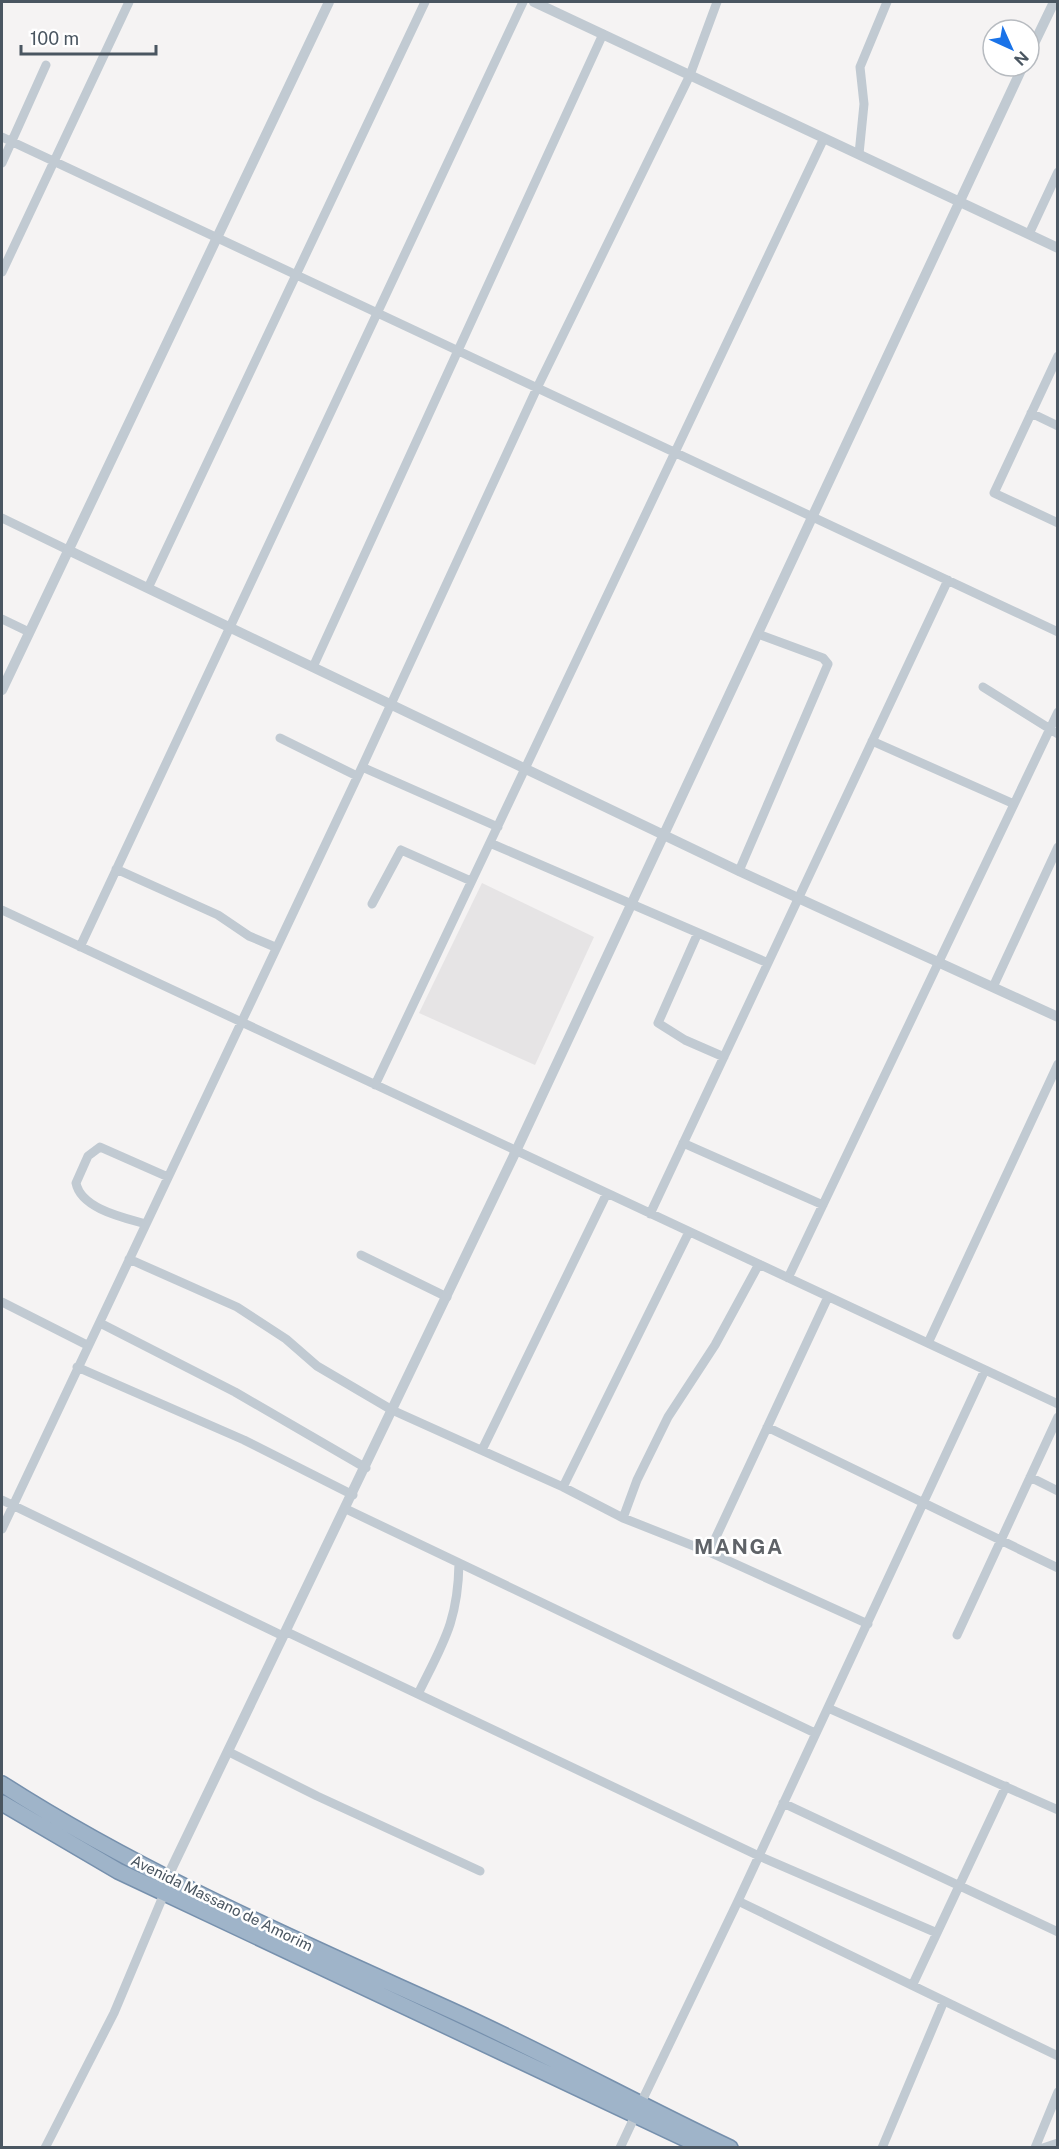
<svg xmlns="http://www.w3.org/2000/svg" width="1059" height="2149" viewBox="0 0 1059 2149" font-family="'Public Sans',sans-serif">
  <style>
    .education { fill: #e6e4e5 }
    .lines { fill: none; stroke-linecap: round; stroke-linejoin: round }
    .trunk-casing { stroke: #7690ad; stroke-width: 18 }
    .minor { stroke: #c1cad2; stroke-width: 9 }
    .tertiary { stroke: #c1cad2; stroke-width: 10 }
    .trunk { stroke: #9fb4c9; stroke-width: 15 }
    .labels { text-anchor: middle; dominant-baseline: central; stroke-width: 5; stroke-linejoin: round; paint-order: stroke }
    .street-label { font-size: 15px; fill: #4a5661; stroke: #fff }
    .district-label { font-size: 21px; font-weight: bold; letter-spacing: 1.5px; fill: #5f6368; stroke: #fff }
  </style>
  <rect width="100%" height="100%" fill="#f5f3f3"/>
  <path class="education" d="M482,883L594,937L535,1065L419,1013Z"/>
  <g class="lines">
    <g class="trunk-casing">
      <path id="trunk" d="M2,1784C142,1874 296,1940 448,2009C543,2052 635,2103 730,2148
        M2,1803L118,1871L705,2148"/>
    </g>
    <path class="minor" d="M2,137L1058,632
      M859,154L864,104L860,67L887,2
      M2,163L46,65
      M1029,234L1058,172
      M2,272L129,2
      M1058,356L994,493L1058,523
      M1031,413L1058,426
      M2,518L68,550
      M148,588L425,2
      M2,619L29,632
      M313,667L603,34
      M983,687L1058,734
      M280,738L357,776
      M872,741L1014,804
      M362,767L498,827
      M490,843L768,963
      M116,869L218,915L249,936L275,947
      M739,871L828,664L823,658L758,634
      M372,904L401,850L471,881
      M2,910L1058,1404
      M697,935L658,1023L685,1040L724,1057
      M80,947L523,2
      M993,987L1058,847
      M375,1085L824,138
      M683,1143L823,1205
      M650,1214L948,580
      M146,1224C125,1218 81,1209 76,1183L88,1156L100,1147L168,1177
      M361,1255L447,1297
      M129,1259L237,1307L286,1339L317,1366L392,1410L563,1487L623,1518L709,1552L868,1624
      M788,1278L1058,712
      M2,1302L87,1345
      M100,1323L235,1392L366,1468
      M928,1343L1058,1064
      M77,1367L244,1440L353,1495
      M767,1427L1058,1568
      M482,1450L607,1193
      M1030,1477L1058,1491
      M563,1487L689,1232
      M2,1500L283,1636
      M346,1509L815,1733
      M623,1518L637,1480L668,1417L715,1345L759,1264
      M2,1529L362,767L537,388L690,75L717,2
      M709,1552L828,1297
      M287,1632L759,1856L937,1933
      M957,1635L1058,1417
      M418,1694C443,1643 458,1622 459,1563
      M828,1708L1058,1810
      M229,1752L317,1796L480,1871
      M783,1803L1058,1932
      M738,1901L1058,2056
      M913,1984L1006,1786
      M640,2105L738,1901L985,1370
      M45,2148L114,2013L164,1894
      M620,2148L635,2116
      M882,2148L944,2001
      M1035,2148L1058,2092
      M1043,2148L1058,2143"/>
    <path class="tertiary" d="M534,2L1058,248
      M1029,54L1054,2
      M68,550L739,871L1058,1017
      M2,690L329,2
      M167,1878L516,1151L1023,66"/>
    <use href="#trunk" class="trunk"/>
  </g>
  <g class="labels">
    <g class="street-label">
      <text transform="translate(222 1903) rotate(26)">Avenida Massano de Amorim</text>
    </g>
    <g class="district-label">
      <text x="739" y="1546">MANGA</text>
    </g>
  </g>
  <rect width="1059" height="2149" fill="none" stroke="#4a5661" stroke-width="6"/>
  <g transform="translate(1011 48) rotate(135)"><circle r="28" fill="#ffffff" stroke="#b7bbc0" stroke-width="1.5"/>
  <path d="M0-4.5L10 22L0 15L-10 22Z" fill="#1a73e8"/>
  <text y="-9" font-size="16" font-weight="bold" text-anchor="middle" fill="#4a5661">N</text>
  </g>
  <path d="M21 45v9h135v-9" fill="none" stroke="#4a5661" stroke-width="3"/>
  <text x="30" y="45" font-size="18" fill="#4a5661" stroke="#ffffff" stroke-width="4.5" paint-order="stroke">100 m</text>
</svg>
